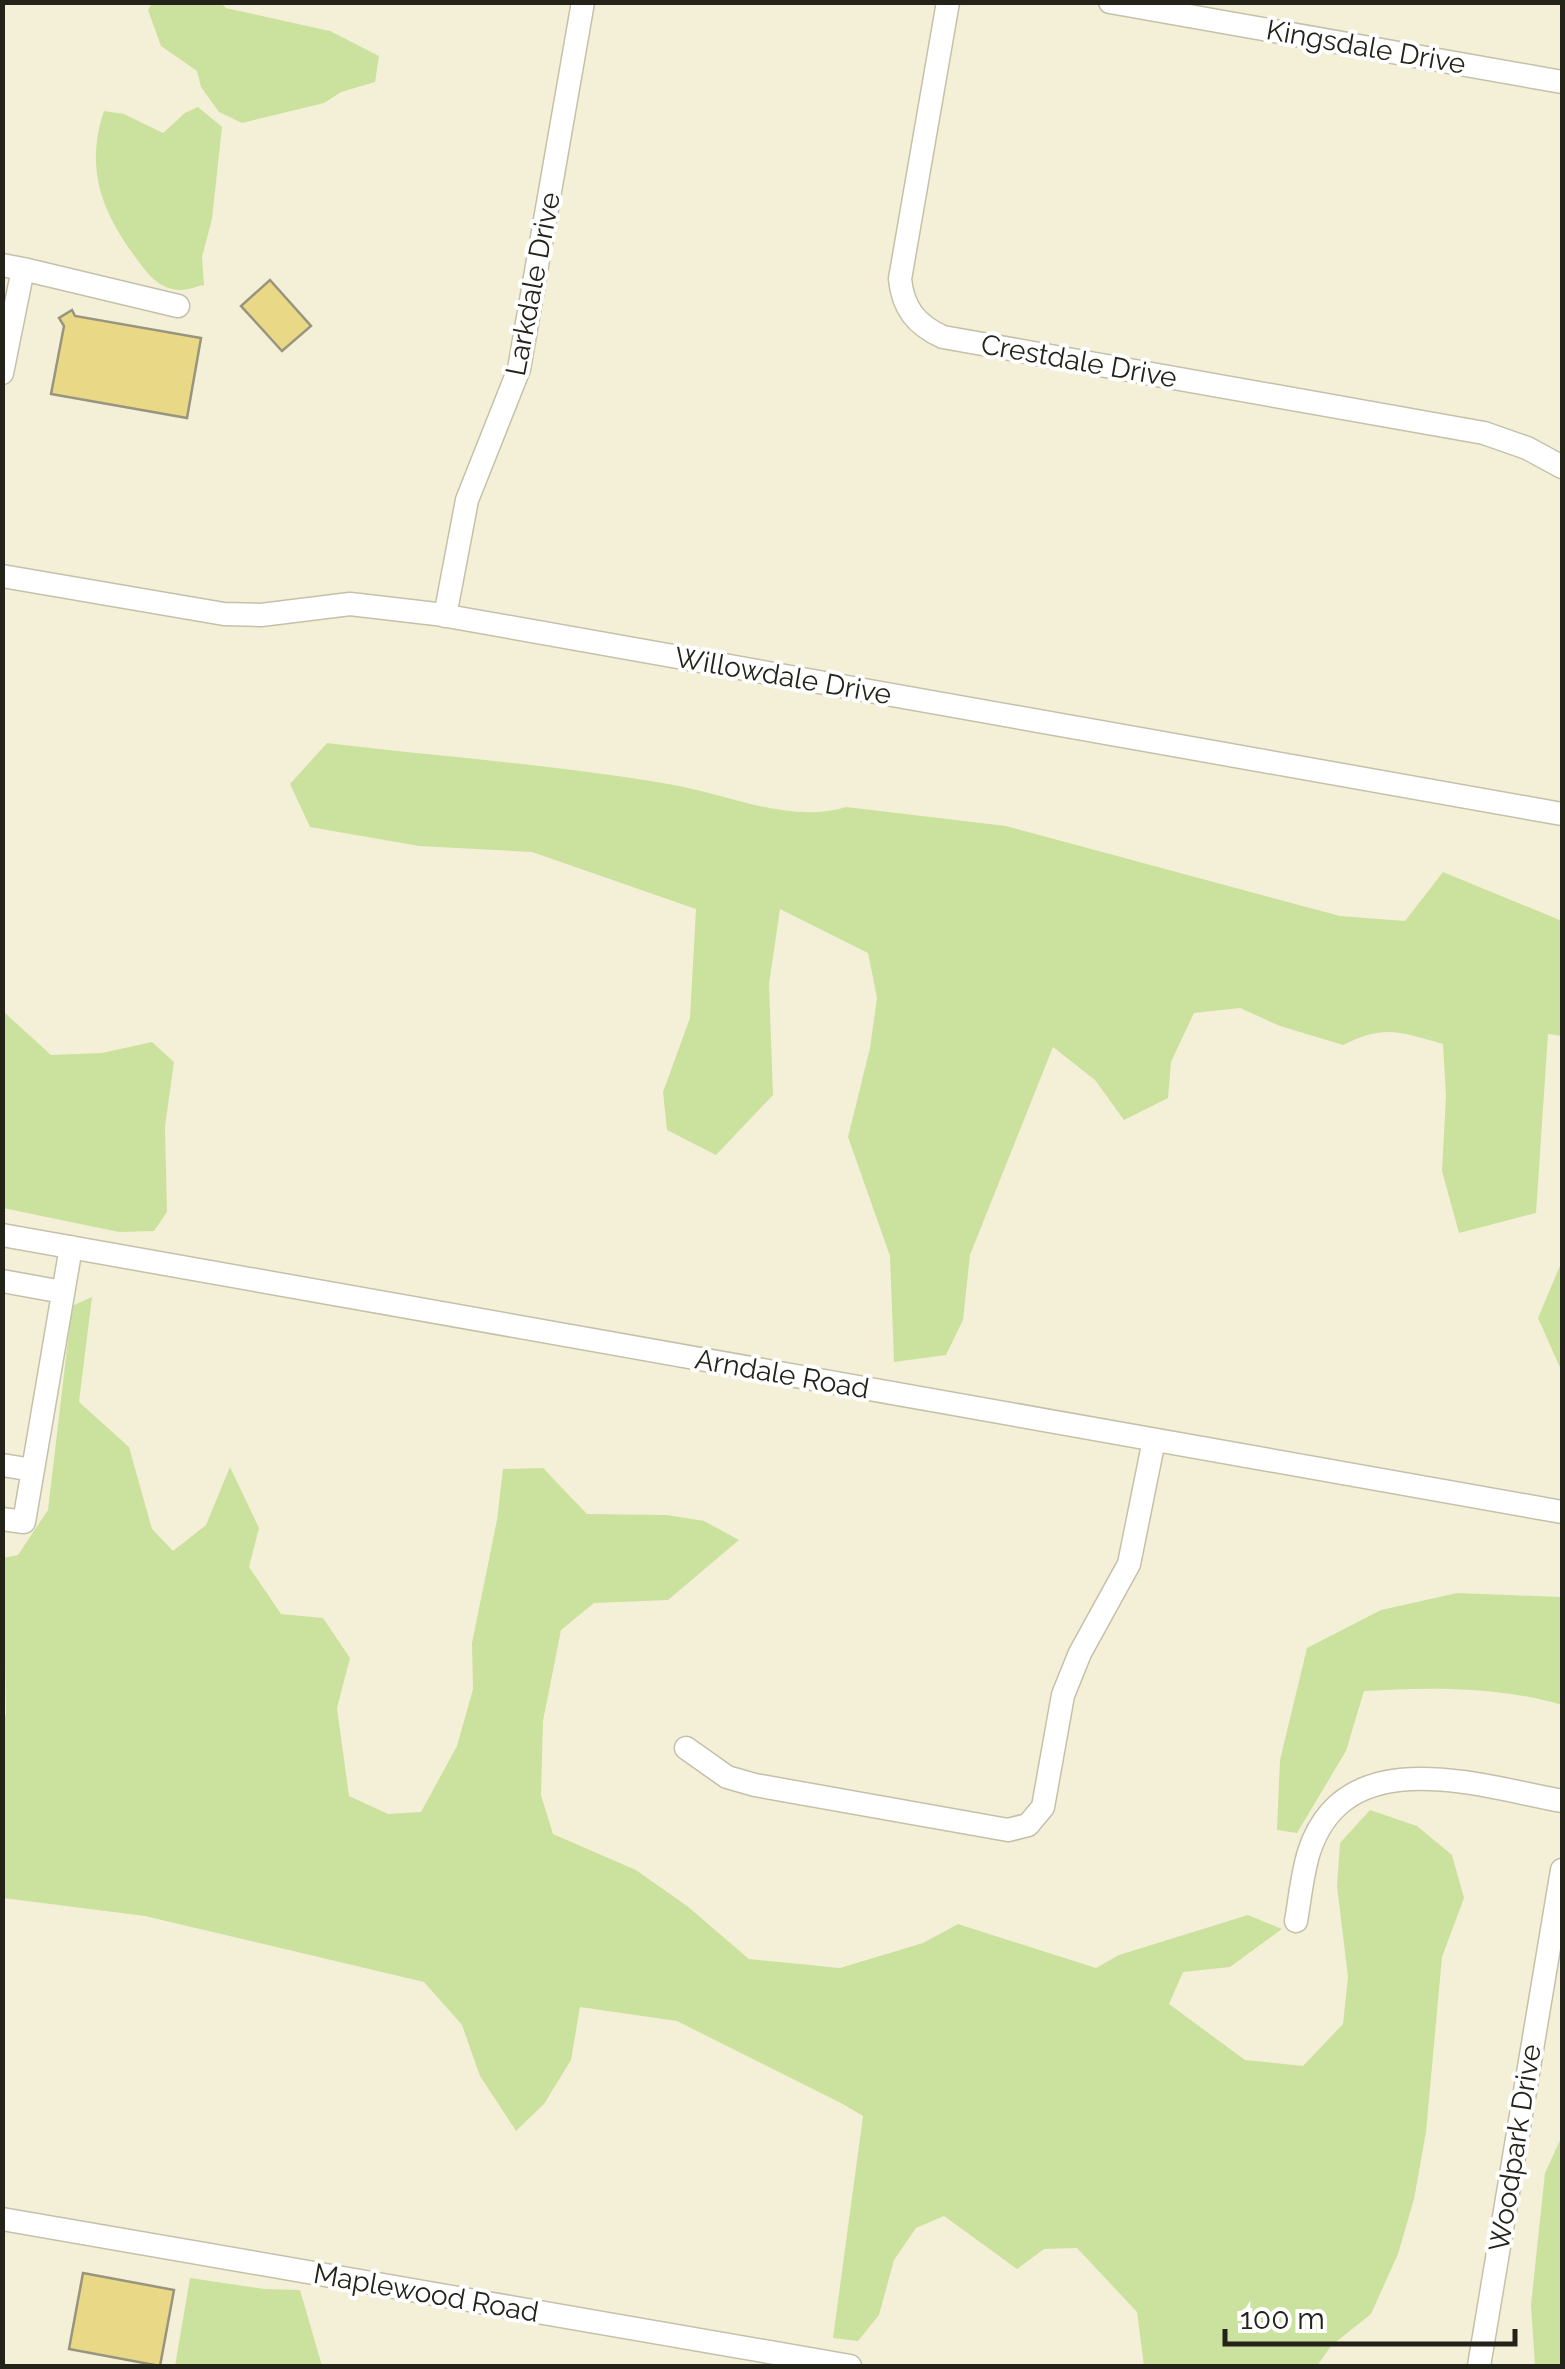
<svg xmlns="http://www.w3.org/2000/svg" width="1565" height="2369" viewBox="0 0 1565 2369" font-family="Raleway,sans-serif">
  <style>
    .green { fill: #cbe19e }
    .building { fill: #e9d987; stroke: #98947e; stroke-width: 2.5 }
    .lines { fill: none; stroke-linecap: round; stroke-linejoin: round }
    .minor-casing { stroke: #c5c0a9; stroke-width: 25 }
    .minor { stroke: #fff; stroke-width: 22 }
    .labels { text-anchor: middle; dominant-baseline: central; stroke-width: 8; stroke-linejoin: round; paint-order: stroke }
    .street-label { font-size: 28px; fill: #24231a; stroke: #fff }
  </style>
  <rect width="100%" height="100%" fill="#f4f0d8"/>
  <path class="green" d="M152,3H221L226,8L330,31L379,56L375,82L341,92L324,103L242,123L219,112L201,87L197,71L161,46L148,10Z
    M198,107L222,127L212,219L202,257L204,285C197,286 188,290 181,290C161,290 149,276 139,262C103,215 84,170 104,111L124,114L163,133L185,113Z
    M327,743C442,757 560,765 674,785C729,795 791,824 846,807L1006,826L1340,916L1405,921L1443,872L1562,921V1036L1548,1034L1536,1213L1459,1233L1442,1171L1446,1096L1443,1044C1399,1032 1385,1024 1343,1045L1280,1026L1240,1008L1194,1013L1171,1062L1168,1098L1124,1120L1095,1080L1053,1047L970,1255L963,1320L946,1355L894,1362L890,1256L848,1137L870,1048L877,998L868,953L780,909L769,984L773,1095L716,1155L667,1130L663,1092L690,1018L696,909L532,852L419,846L310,827L290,784Z
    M5,1013L51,1055L102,1053L152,1042L174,1062L165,1127L167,1212L154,1231L119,1232L3,1208Z
    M1562,1261V1372L1538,1318Z
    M92,1297L79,1402L129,1447L152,1529L173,1551L206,1525L230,1467L259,1528L249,1567L281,1614L323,1618L350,1658L337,1708L349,1796L388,1814L421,1812L457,1746L473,1689L472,1643L497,1520L503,1469L543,1468L587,1514L667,1515L704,1521L739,1540L668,1600L594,1603L561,1630L543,1721L541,1795L553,1834L636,1870L687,1906L749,1959L840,1968L923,1943L958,1924L1096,1968L1119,1955L1248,1915L1282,1929L1230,1967L1183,1972L1169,2004L1245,2060L1303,2066L1343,2024L1348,1977L1337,1886L1340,1843L1370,1810L1417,1826L1452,1855L1464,1898L1442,1957L1426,2132L1414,2199L1398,2254L1371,2314L1331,2346L1317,2366H1144L1137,2312L1077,2248L1044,2249L1017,2269L944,2216L916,2228L894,2260L879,2315L858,2341L833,2338L863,2116L841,2103L677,2021L580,2007L571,2060L544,2104L516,2131L480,2076L462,2025L424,1982L145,1916L3,1898L2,1717L6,1715L3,1558L18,1555L48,1510L72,1306Z
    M1457,1593L1562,1597V1705C1497,1686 1431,1687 1364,1691L1346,1751L1297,1833L1277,1830L1280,1760L1307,1648L1381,1610Z
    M1562,2136V2366H1535L1531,2305L1545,2173Z
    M190,2278L264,2289L300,2290L322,2366H175Z"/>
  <path class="building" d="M270,280L311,326L282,351L241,306Z
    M72,310L75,316L201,338L187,418L51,394L64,326L59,318Z
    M83,2273L174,2290L160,2366L69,2349Z"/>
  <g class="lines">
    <g class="minor-casing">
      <path id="minor" d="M948,2L900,279C903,308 916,325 943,337L1484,433L1527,448L1562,467
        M1110,2L1562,82
        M2,265L23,269L2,373
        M23,269L178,306
        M2,576L224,614L261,615L350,604L436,614L1562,814
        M445,616L467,500L519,369L583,2
        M2,1235L1562,1512
        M2,1281L63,1292
        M2,1465L33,1470
        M2,1519L24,1522L71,1247
        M686,1748L727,1777L755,1785L1008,1830L1028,1825L1043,1807L1063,1695L1080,1653L1129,1564L1154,1440
        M1296,1921C1300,1899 1302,1874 1309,1852C1345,1740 1480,1786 1562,1801
        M2,2219L850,2366
        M1479,2366L1562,1870"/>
    </g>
    <use href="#minor" class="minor"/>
  </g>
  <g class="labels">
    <g class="street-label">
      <text transform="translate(1366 47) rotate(10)">Kingsdale Drive</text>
      <text transform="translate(533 284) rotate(-79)">Larkdale Drive</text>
      <text transform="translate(1079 361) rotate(10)">Crestdale Drive</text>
      <text transform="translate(783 676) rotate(10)">Willowdale Drive</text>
      <text transform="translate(782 1374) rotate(10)">Arndale Road</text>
      <text transform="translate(1515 2148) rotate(-81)">Woodpark Drive</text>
      <text transform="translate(426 2293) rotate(10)">Maplewood Road</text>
    </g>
  </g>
  <rect width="1565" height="2369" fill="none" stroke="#24231a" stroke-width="10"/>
  <path d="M1225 2329v15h290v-15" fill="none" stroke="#24231a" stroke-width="5"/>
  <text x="1240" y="2329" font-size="30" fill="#24231a" stroke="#ffffff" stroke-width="8" paint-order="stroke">100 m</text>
</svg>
